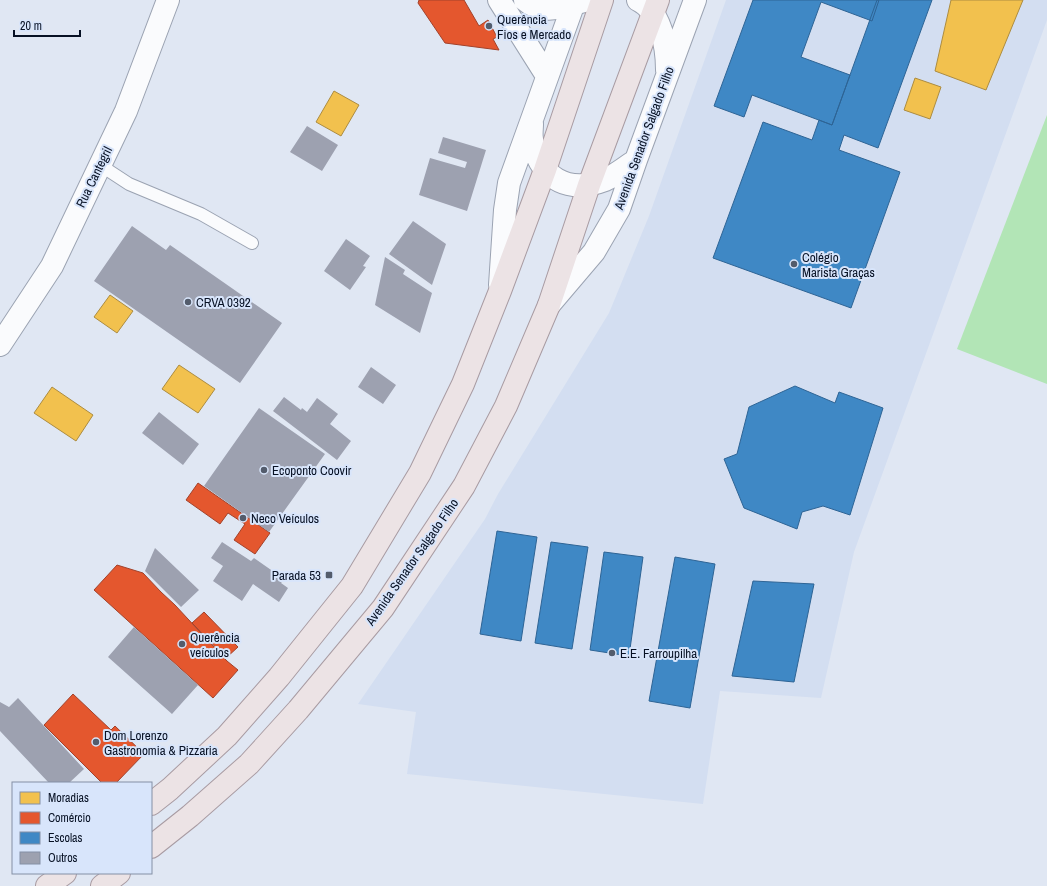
<svg xmlns="http://www.w3.org/2000/svg" width="1047" height="886" viewBox="0 0 1047 886" font-family="'Archivo Narrow',sans-serif">
  <style>
    .built { fill: #d3def1 }
    .green { fill: #b2e5b6 }
    .homes { fill: #f2c14e; stroke: #ac8c41 }
    .shops { fill: #e4572e; stroke: #a2422b }
    .schools { fill: #3f88c5; stroke: #2e6495 }
    .building { fill: #9da1b0 }
    .lines { fill: none; stroke-linecap: round; stroke-linejoin: round }
    .service-casing { stroke: #9ba3b2; stroke-width: 14 }
    .minor-casing { stroke: #9ba3b2; stroke-width: 24 }
    .tertiary-casing { stroke: #9ba3b2; stroke-width: 24 }
    .primary-casing { stroke: #a89ba2; stroke-width: 24 }
    .service { stroke: #fafbfd; stroke-width: 12 }
    .minor { stroke: #fafbfd; stroke-width: 22 }
    .tertiary { stroke: #fafbfd; stroke-width: 22 }
    .primary { stroke: #ece3e5; stroke-width: 22 }
    .poi-dot { fill: #535c6c; stroke: #d8e5fb; stroke-width: 1.5 }
    .labels { text-anchor: middle; dominant-baseline: central; stroke-width: 4; stroke-linejoin: round; paint-order: stroke }
    .poi-label { font-size: 13px; fill: #071124; stroke: #d8e5fb; text-anchor: start }
    .street-label { font-size: 13px; fill: #071124; stroke: #d8e5fb }
  </style>
  <rect width="100%" height="100%" fill="#e0e7f3"/>
  <path class="built" d="M726,0H1047V20L854,552L821,698L720,691L703,804L407,774L416,712L358,704L485,519L498,494L609,313L649,216Z"/>
  <path class="green" d="M1047,115V384L957,349Z"/>
  <path class="homes" d="M951,0H1023L986,90L935,71Z
    M915,78L941,87L930,119L904,110Z
    M334,91L359,105L341,136L316,122Z
    M110,295L133,311L117,333L94,317Z
    M179,365L215,389L198,413L162,389Z
    M52,387L93,415L76,441L34,413Z"/>
  <path class="shops" d="M419,0H464L479,26L488,20L497,37L493,39L499,50L445,43L418,3Z
    M198,483L270,533L255,554L234,540L245,524L228,513L220,524L186,500Z
    M117,565L143,573L161,592L175,605L227,661L238,670L213,698L94,590Z
    M204,612L238,647L226,658L192,623Z
    M73,694L111,730L115,726L144,754L116,783H102L44,725Z"/>
  <path class="schools" d="M753,0H879L872,21L821,2L801,57L850,75L832,125L752,95L744,117L714,106Z
    M877,0H932L878,148L844,135L839,150L900,172L851,308L713,258L763,122L812,140L819,120L832,125Z
    M795,386L835,403L839,392L883,408L850,515L823,506L802,512L797,529L744,508L724,459L737,454L749,407Z
    M497,531L537,537L521,641L480,634Z
    M551,542L588,547L572,649L535,643Z
    M604,552L643,557L629,656L590,650Z
    M675,557L715,564L690,708L649,701Z
    M753,581L814,584L794,682L732,676Z"/>
  <path class="building" d="M307,126L338,145L322,171L290,152Z
    M443,137L486,150L467,211L419,195L430,158L465,168L467,162L438,153Z
    M413,221L446,244L432,285L389,254Z
    M132,226L166,250L170,245L282,323L240,383L94,281Z
    M346,239L370,256L363,266L366,267L350,290L324,271Z
    M385,257L405,270L403,274L432,293L420,333L375,305Z
    M371,367L396,385L383,404L358,387Z
    M284,397L301,410L302,408L307,412L317,398L338,414L330,424L351,441L337,460L273,411Z
    M259,408L325,454L269,532L204,486Z
    M159,412L199,444L183,465L142,433Z
    M222,542L251,561L254,558L284,579L281,583L288,588L279,602L253,584L242,601L213,581L223,566L211,558Z
    M155,548L199,590L181,607L145,571Z
    M134,627L198,685L172,714L108,657Z
    M18,698L84,769L69,783H49L0,731V702L9,707Z"/>
  <g class="lines">
    <g class="service-casing">
      <path id="service" d="M100,165L129,184L201,214L252,243"/>
    </g>
    <g class="minor-casing">
      <path id="minor" d="M0,345L52,266L126,111L168,0"/>
    </g>
    <g class="tertiary-casing">
      <path id="tertiary" d="M499,0L547,76
        M525,0C543,16 564,6 584,1
        M638,0C661,11 667,47 667,70
        M532,124C532,129 531,134 532,139C533,147 536,155 540,162C555,187 579,190 605,180C616,175 626,167 636,160
        M500,285L505,210L509,183L575,0
        M549,305L594,252L619,209L636,160L695,0"/>
    </g>
    <g class="primary-casing">
      <path id="primary" d="M151,804L170,789L227,736L279,677L352,586L420,473L463,384L500,291L545,170L602,0
        M151,847L190,816L249,764L298,710L383,608L464,486L506,406L549,305L589,185L658,0
        M47,886L65,873
        M102,886L119,873"/>
    </g>
    <use href="#service" class="service"/>
    <use href="#minor" class="minor"/>
    <use href="#tertiary" class="tertiary"/>
    <use href="#primary" class="primary"/>
  </g>
  <g class="poi-dot">
    <circle cx="489" cy="26" r="4"/>
    <circle cx="794" cy="264" r="4"/>
    <circle cx="188" cy="302" r="4"/>
    <circle cx="264" cy="470" r="4"/>
    <circle cx="243" cy="518" r="4"/>
    <rect x="325" y="571" width="8" height="8" rx="2"/>
    <circle cx="182" cy="644" r="4"/>
    <circle cx="612" cy="653" r="4"/>
    <circle cx="96" cy="742" r="4"/>
  </g>
  <g class="labels">
    <g class="poi-label">
      <text x="497" y="19">Querência<tspan x="497" dy="15">Fios e Mercado</tspan></text>
      <text x="802" y="257">Colégio<tspan x="802" dy="15">Marista Graças</tspan></text>
      <text x="196" y="302">CRVA 0392</text>
      <text x="272" y="470">Ecoponto Coovir</text>
      <text x="251" y="518">Neco Veículos</text>
      <text x="321" y="575" text-anchor="end">Parada 53</text>
      <text x="190" y="637">Querência<tspan x="190" dy="15">veículos</tspan></text>
      <text x="620" y="653">E.E. Farroupilha</text>
      <text x="104" y="735">Dom Lorenzo<tspan x="104" dy="15">Gastronomia &amp; Pizzaria</tspan></text>
    </g>
    <g class="street-label">
      <text transform="translate(644 138) rotate(-70)">Avenida Senador Salgado Filho</text>
      <text transform="translate(94 177) rotate(-64)">Rua Cantegril</text>
      <text transform="translate(412 562) rotate(-55)">Avenida Senador Salgado Filho</text>
    </g>
  </g>
  <rect x="12" y="782" width="140" height="92" fill="#d8e5fb" stroke="#8490a5"/>
  <rect x="20" y="792" width="20" height="12" fill="#f2c14e" stroke="#8490a5"/>
  <text x="48" y="802" font-size="12" fill="#071124">Moradias</text>
  <rect x="20" y="812" width="20" height="12" fill="#e4572e" stroke="#8490a5"/>
  <text x="48" y="822" font-size="12" fill="#071124">Comércio</text>
  <rect x="20" y="832" width="20" height="12" fill="#3f88c5" stroke="#8490a5"/>
  <text x="48" y="842" font-size="12" fill="#071124">Escolas</text>
  <rect x="20" y="852" width="20" height="12" fill="#9da1b0" stroke="#8490a5"/>
  <text x="48" y="862" font-size="12" fill="#071124">Outros</text>
  <path d="M14 30v6h66v-6" fill="none" stroke="#071124" stroke-width="2"/>
  <text x="20" y="30" font-size="12" fill="#071124" stroke="#d8e5fb" stroke-width="3" paint-order="stroke">20 m</text>
</svg>
